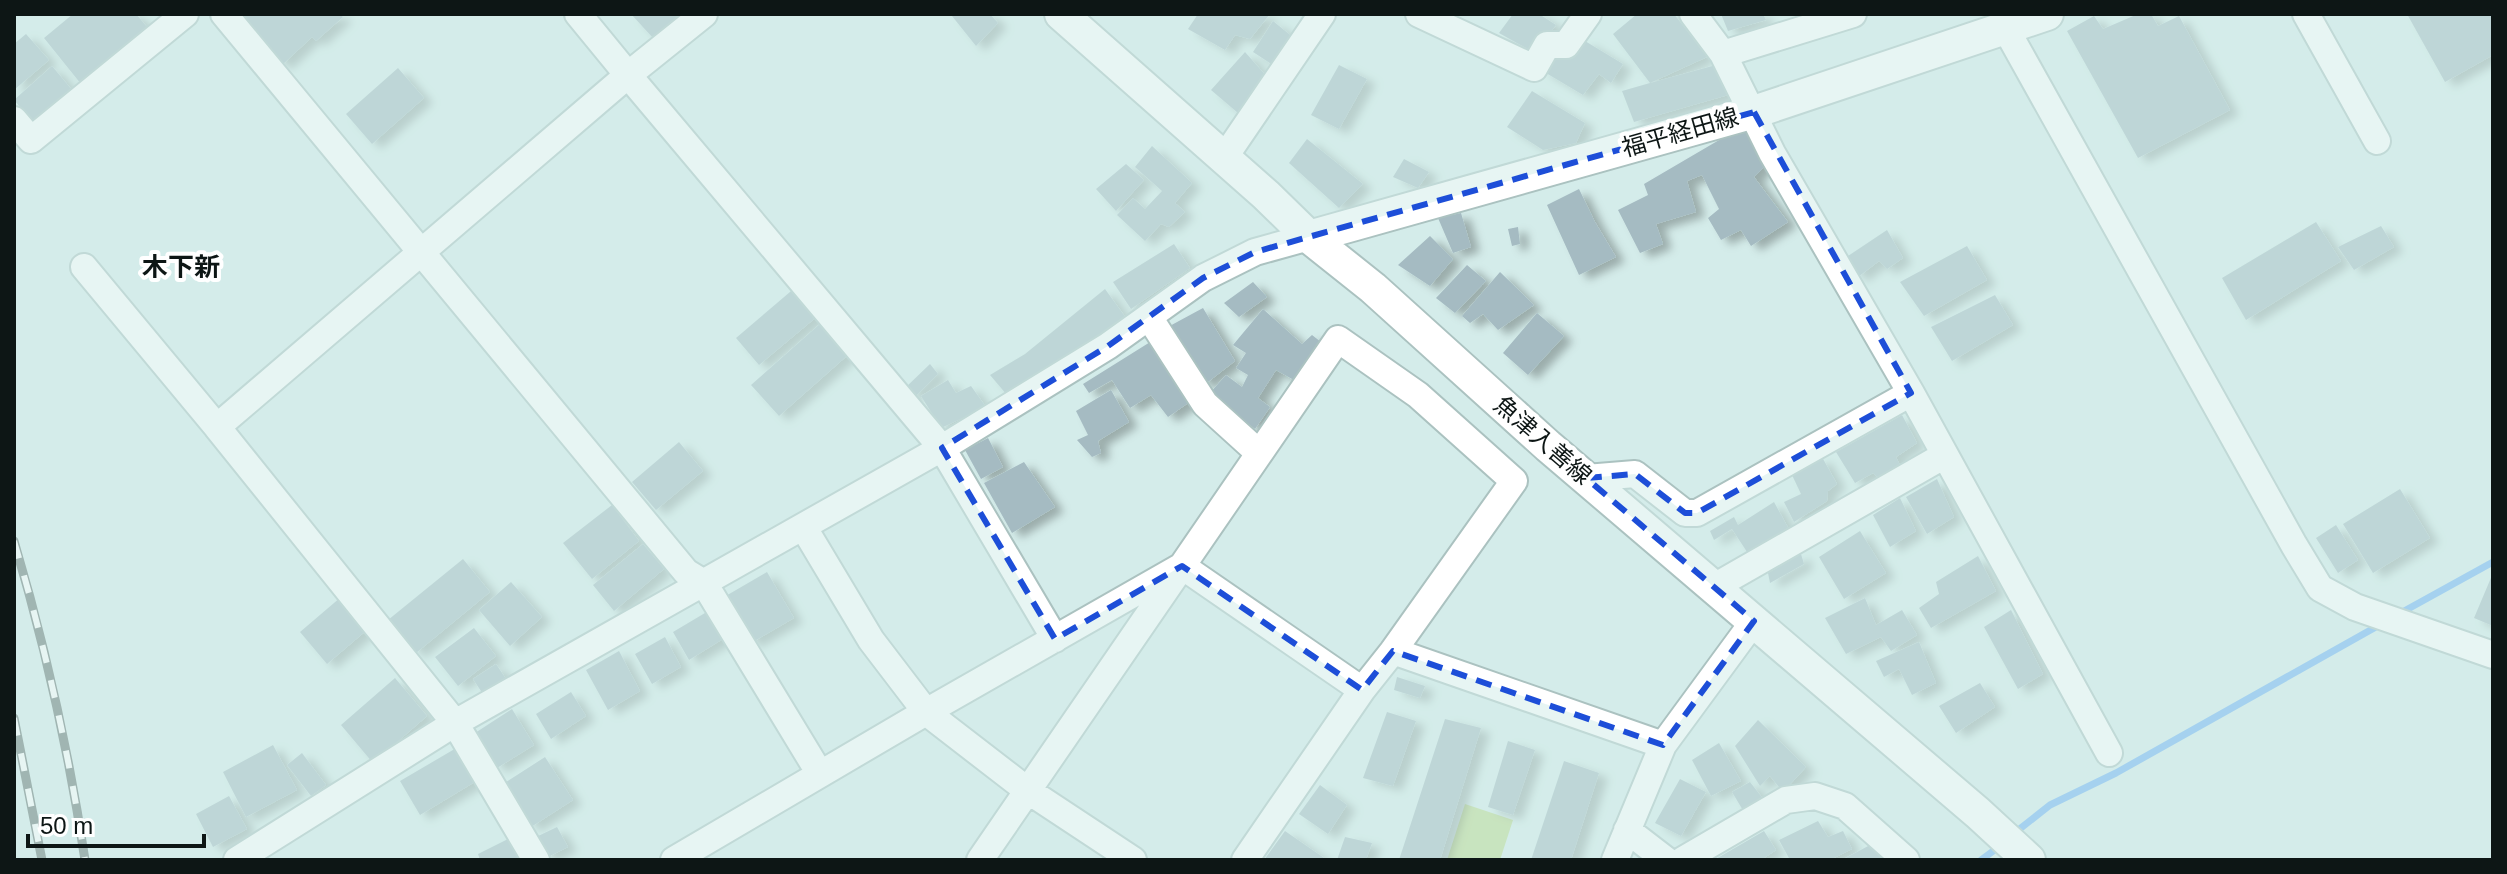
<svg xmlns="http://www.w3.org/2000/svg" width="2507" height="874" viewBox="0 0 2507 874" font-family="Helvetica,'Noto Sans JP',sans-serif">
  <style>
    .green { fill: #bbd98c }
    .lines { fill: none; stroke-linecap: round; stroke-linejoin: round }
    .stream { stroke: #6eb0f5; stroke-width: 7 }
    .building { fill: #a5bbc2; filter: url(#shadow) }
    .minor-casing { stroke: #abc2c0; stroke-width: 30 }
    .major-casing { stroke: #abc2c0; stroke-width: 36 }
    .minor { stroke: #fff; stroke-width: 26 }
    .major { stroke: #fff; stroke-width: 32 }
    .rail-casing { stroke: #627170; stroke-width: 9 }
    .rail { stroke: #fff; stroke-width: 6; stroke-dasharray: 18; stroke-linecap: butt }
    .marked { fill: none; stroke: #1d4ed8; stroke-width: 6; stroke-dasharray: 16 10; stroke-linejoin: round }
    .labels { text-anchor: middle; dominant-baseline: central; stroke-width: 8; stroke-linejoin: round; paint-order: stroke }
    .street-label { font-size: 24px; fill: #0d1615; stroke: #fff }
    .neighbourhood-label { font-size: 26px; font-weight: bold; fill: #0d1615; stroke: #fff }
  </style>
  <defs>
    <filter id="shadow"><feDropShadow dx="9" dy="5" stdDeviation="4" flood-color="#0004"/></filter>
  </defs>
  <rect width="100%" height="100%" fill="#d4ecea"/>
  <path class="green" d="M1465,804L1513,820L1500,860H1447Z"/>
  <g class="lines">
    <path class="stream" d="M2397,615L2493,562
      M2012,835L2050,805L2116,773L2383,623
      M1981,860L2000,846"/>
  </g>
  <path class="building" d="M73,14H136L147,27L81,84L44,38Z
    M239,14H340L343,17L316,41L312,37L282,65Z
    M631,14H680L653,38Z
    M955,14H990L998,23L976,46L952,16Z
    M1198,14H1270L1250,39L1235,35L1225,50L1188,29Z
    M1513,14H1539L1556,25L1535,53L1499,33Z
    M1637,14H1674L1707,57L1650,83L1716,65L1728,95L1634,122L1622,91L1650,83L1613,34Z
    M1721,14H1763L1766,20L1728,31Z
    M2138,14H2151L2158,26L2179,16L2230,110L2138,158L2067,31L2094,16L2103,29Z
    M2407,14H2493V55L2445,82Z
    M1273,21L1295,39L1276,67L1253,52Z
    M26,34L49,60L14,90V44Z
    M1585,41L1623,64L1611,83L1599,74L1583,95L1541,70L1554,50L1569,58Z
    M1245,52L1268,78L1238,113L1211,90Z
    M1339,65L1367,79L1339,129L1311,115Z
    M52,66L72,90L34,123L14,100Z
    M398,68L424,98L372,144L346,114Z
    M1532,91L1585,123L1576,143L1543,150L1507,127Z
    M1743,126L1764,167L1754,177L1788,222L1751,246L1741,230L1721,240L1708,218L1719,209L1702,175L1687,181L1696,212L1656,224L1663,244L1640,253L1618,210L1648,195L1644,184Z
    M1307,139L1363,184L1339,208L1289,163Z
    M1152,146L1192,183L1175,203L1185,212L1169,227L1161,224L1145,241L1117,215L1133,198L1145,209L1162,191L1135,167Z
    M1404,159L1429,172L1418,188L1393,177Z
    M1126,164L1144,180L1116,211L1096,189Z
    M1579,189L1595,222L1616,257L1579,275L1547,205Z
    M1461,213L1471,247L1453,253L1438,218Z
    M2316,222L2341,261L2246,320L2222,278Z
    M2381,226L2394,247L2354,270L2338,247Z
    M1518,227L1520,244L1512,246L1508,229Z
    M1887,230L1903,258L1887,269L1879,261L1858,277L1845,258Z
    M1430,236L1453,259L1430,286L1398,265Z
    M1174,244L1190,268L1131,309L1113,282Z
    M1967,246L1987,280L1924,316L1900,282Z
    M1467,265L1486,281L1455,313L1436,298Z
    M1500,272L1534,305L1498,330L1483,314L1470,323L1462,316Z
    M1253,282L1267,297L1239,317L1224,303Z
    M797,286L820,314L759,365L736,338Z
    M1105,289L1126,318L1078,354L1007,395L990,375L1025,354Z
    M1995,295L2013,325L1952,361L1931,327Z
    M1203,308L1235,361L1204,385L1166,328Z
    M1263,309L1302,344L1312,335L1321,342L1294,380L1276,370L1258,398L1270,407L1255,429L1209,394L1226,375L1242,387L1248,375L1236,368L1246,353L1233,345Z
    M1537,313L1564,336L1528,375L1503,353Z
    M821,323L849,354L779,416L751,385Z
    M1155,339L1191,401L1168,417L1151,395L1130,408L1112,380L1089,393L1083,384Z
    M930,364L938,374L915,397L904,389Z
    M948,380L956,393L971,386L986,407L941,428L921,396Z
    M1111,390L1129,422L1098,441L1101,453L1092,457L1077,440L1088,435L1076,411Z
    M1902,415L1917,443L1896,457L1901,467L1877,477L1873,473L1855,483L1836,452Z
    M988,438L1003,467L981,479L965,450Z
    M679,442L703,471L656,510L632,482Z
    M1822,457L1837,484L1828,491L1827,501L1794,522L1784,502L1801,494L1792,475Z
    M1024,462L1055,507L1012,533L984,483Z
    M1937,479L1954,517L1927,534L1906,497Z
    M2400,489L2430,538L2373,573L2343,524Z
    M1900,498L1916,531L1890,547L1873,515Z
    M1774,502L1791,533L1749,555L1732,529L1714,540L1710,531L1734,517L1738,525Z
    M612,505L639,541L592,579L563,543Z
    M2336,525L2358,560L2338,573L2316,538Z
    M1860,531L1886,573L1844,599L1819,557Z
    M643,544L664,569L614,611L593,585Z
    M1801,554L1804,564L1770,583L1768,573Z
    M1978,556L1996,591L1931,628L1919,608L1939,594L1936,582Z
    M463,559L490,592L416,653L388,620Z
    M767,572L794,618L751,643L724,597Z
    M2493,573V626L2474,618Z
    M511,582L542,617L510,646L479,610Z
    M341,597L368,629L327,664L300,632Z
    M1865,598L1876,625L1902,610L1917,635L1891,651L1881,637L1846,654L1825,618Z
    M710,610L726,637L689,660L673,632Z
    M2011,610L2043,674L2018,689L1984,627Z
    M474,628L496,656L458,686L435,657Z
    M665,637L681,667L652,684L635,654Z
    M1919,642L1936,683L1912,695L1899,669L1884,677L1876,661Z
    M619,651L640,691L608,710L586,670Z
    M496,664L508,682L485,697L473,679Z
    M1397,677L1425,686L1420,698L1394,690Z
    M395,678L427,716L373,763L341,725Z
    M1980,683L1995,707L1956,733L1939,706Z
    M571,692L586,716L551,739L536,714Z
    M512,709L534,745L497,768L475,733Z
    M1387,712L1416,721L1393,786L1363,778Z
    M1445,719L1481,728L1440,860H1399Z
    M1758,720L1806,767L1783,792L1770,776L1760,786L1735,746Z
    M1508,741L1535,750L1513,815L1488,807Z
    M1719,743L1741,781L1711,796L1692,760Z
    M273,745L297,790L246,817L223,772Z
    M458,747L478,780L420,815L400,781Z
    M302,753L326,785L311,796L287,765Z
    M545,757L573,800L531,827L503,784Z
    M1564,761L1599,773L1571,860H1531Z
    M1680,779L1706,792L1681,836L1655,823Z
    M1750,782L1764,800L1744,812L1732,792Z
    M1320,785L1347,805L1328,834L1299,814Z
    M229,796L247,829L213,847L196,814Z
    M1818,821L1828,837L1843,831L1852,849L1830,860H1790L1779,840Z
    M557,827L568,847L546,858L536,837Z
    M1285,831L1327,860H1264Z
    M1764,831L1776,850L1761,860H1714Z
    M512,837L523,860H480L478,854Z
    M1345,837L1372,843L1366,860H1337Z
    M1870,845L1883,860H1842Z"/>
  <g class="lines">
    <g class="minor-casing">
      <path id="minor" d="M224,14L686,572L704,583L820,774
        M578,14L628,75L704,14
        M1419,14L1534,68L1547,45H1566L1588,14
        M1693,14L1723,54L1772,153L1911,393L2109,753
        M2306,14L2377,141
        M2006,29L2294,545L2320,588L2355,607L2493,655
        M1723,54L1853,14
        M14,120L31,140L185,14
        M1224,158L1322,14
        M84,267L217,427
        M1149,317L1205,404L1259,453
        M1586,478L1635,474L1685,513H1697L1911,393
        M804,528L871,640L926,712L1027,790L1133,860
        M1714,587L1945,455
        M1393,651L1663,745
        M1627,830L1666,860
        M237,860L455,723L942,448L1108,346L1203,278L1255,252L1309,237
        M536,860L455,723L217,427L628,75L942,448L1055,639
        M674,860L926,712L1182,566L1362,690
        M980,860L1338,339L1418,395L1514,481L1393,651L1362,690L1245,860
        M1615,860L1663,745L1754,621
        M1683,860L1786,800L1815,796L1845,806L1906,860"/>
    </g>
    <g class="major-casing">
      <path id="major" d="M1061,14L1266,195L1309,237L1373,288L1548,446L1978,813L2029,860
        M1309,237L1754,112L2047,14"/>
    </g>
    <use href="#minor" class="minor"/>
    <use href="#major" class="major"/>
    <g class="rail-casing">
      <path id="rail" d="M14,541C45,645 69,753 85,860
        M14,718L42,860"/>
    </g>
    <use href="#rail" class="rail"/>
  </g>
  <path d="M0 0H2507V874H0ZM1754,112L1911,393L1697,513H1685L1635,474L1586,478L1754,621L1663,745L1393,651L1362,690L1182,566L1055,639L942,448L1108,346L1203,278L1255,252Z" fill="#d4ecea" fill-opacity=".55" fill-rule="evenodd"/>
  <path class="marked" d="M1754,112L1911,393L1697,513H1685L1635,474L1586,478L1754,621L1663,745L1393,651L1362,690L1182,566L1055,639L942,448L1108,346L1203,278L1255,252Z"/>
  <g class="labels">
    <g class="street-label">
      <text transform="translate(1680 132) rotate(-16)">福平経田線</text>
      <text transform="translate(1543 440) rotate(41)">魚津入善線</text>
    </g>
    <g class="neighbourhood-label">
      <text x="181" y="267">木下新</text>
    </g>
  </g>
  <rect width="2507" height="874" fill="none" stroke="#0d1615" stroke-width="32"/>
  <path d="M28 834v12h176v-12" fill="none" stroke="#0d1615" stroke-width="4"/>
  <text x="40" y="834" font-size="24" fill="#0d1615" stroke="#ffffff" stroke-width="6" paint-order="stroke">50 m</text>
</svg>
